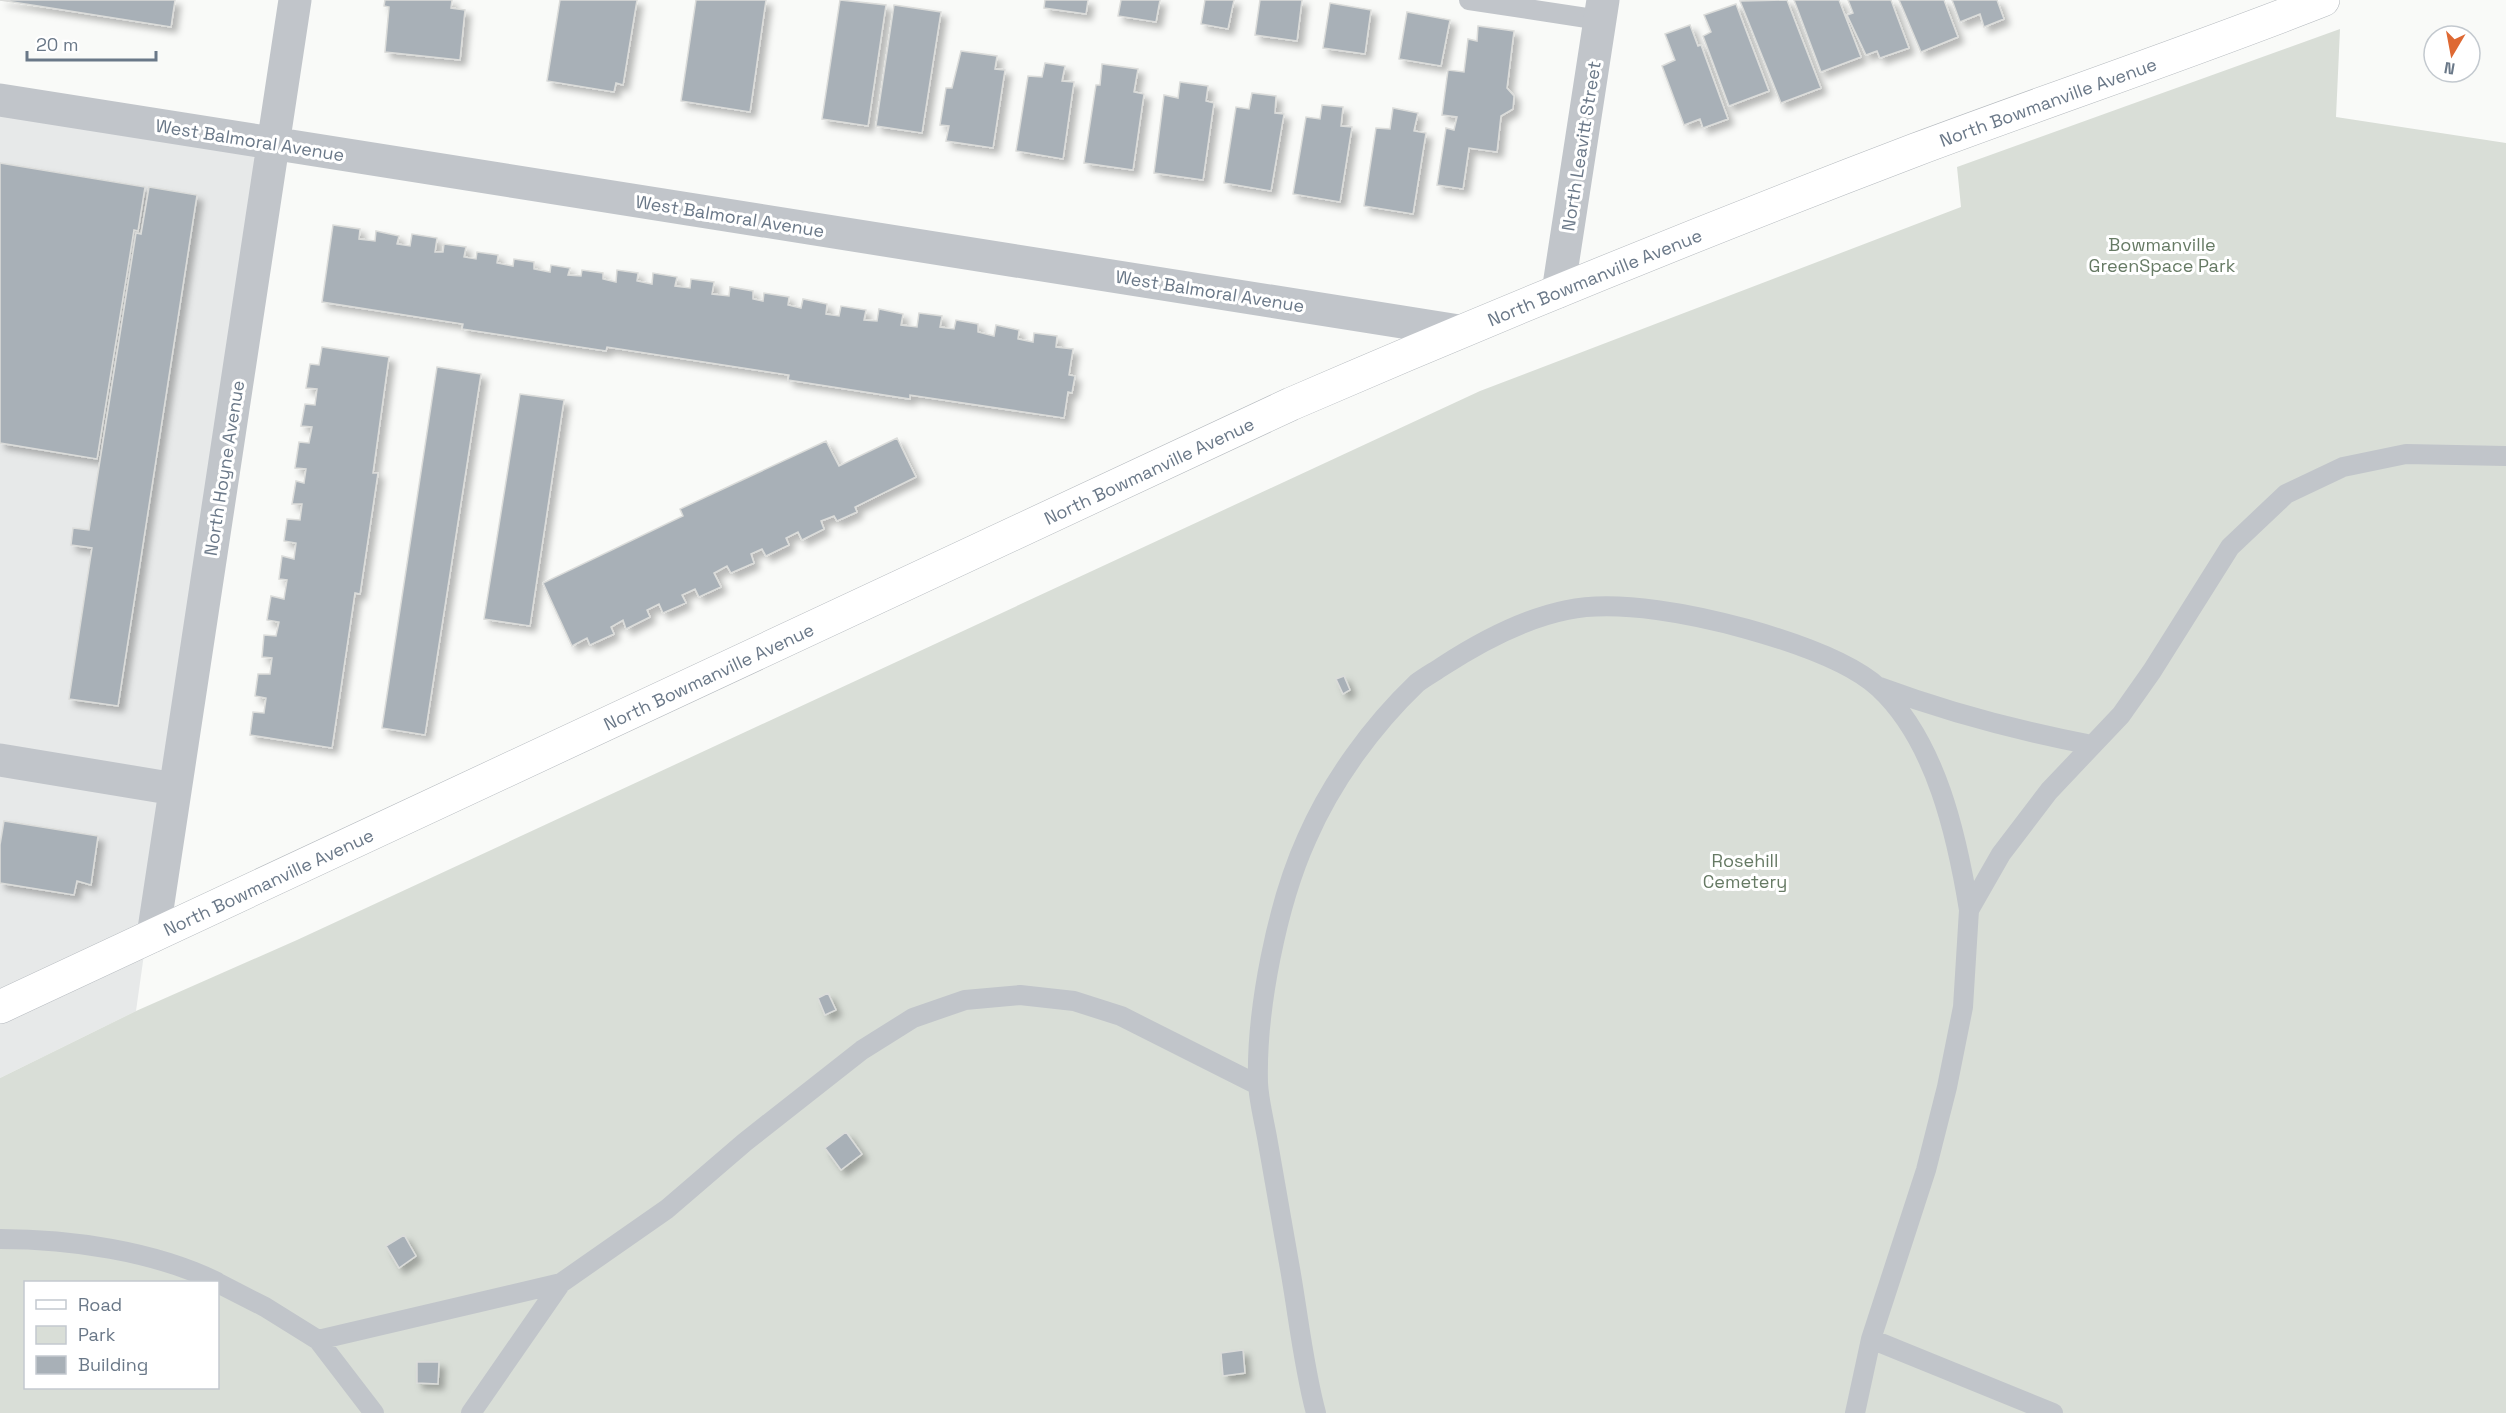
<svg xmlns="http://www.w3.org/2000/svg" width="2506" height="1413" viewBox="0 0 2506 1413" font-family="'Space Grotesk',sans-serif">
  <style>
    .built { fill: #e7e9e9 }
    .green { fill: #d9ded7; fill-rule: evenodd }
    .building { fill: #a8b0b7; stroke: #dbdcda; stroke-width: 1.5; filter: url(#shadow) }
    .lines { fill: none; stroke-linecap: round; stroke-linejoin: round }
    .secondary-casing { stroke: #b4b9be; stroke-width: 34 }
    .lane { stroke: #c1c5ca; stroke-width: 20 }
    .street { stroke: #c1c5ca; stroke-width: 33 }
    .secondary { stroke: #fff; stroke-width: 33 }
    .labels { text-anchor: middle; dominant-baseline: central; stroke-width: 6; stroke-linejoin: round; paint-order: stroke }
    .street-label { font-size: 18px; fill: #6a7888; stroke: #fff }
    .park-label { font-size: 18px; fill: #667a64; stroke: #fff }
  </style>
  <defs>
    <filter id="shadow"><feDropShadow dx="5.5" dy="5.5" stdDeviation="3" flood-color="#0004"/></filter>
  </defs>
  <rect width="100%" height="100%" fill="#f9faf8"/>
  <path class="built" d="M0,99L259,139L136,1011L0,1078Z"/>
  <path class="green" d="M2340,29L2336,117L2506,143V1413H0V1078L136,1011L297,940L1480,391L1961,207L1957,167ZM26,1282H218V1388H26Z"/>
  <path class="building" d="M0,0H175L171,27Z
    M385,0H452L451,8L465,10L460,60L385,52L389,7L384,6Z
    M560,0H637L623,85L616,83L614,92L547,81Z
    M696,0H766L750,112L681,101Z
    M840,0L886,5L868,126L822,119Z
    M1045,0H1088L1086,14L1044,8Z
    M1121,0H1160L1156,22L1118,16Z
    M1205,0H1234L1228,29L1201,24Z
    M1260,0H1302L1297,41L1255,35Z
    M1787,0L1821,88L1781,103L1740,1Z
    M1794,0H1839L1861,57L1821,72Z
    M1848,0H1891L1909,48L1880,58L1877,51L1866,55L1847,15L1853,13Z
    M1899,0H1944L1958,37L1921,52Z
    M1952,0H1997L2004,19L1984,27L1980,14L1960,22Z
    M1330,3L1371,10L1365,54L1323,48Z
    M1736,4L1769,91L1729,106L1703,36L1711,32L1704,15Z
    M894,5L941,12L922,133L876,126Z
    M1407,12L1450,20L1441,66L1399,59Z
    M1690,25L1698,46L1701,45L1728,119L1703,128L1700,119L1684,125L1662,66L1675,60L1665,34Z
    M1478,26L1514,31L1507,88L1514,96L1513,109L1501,116L1497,152L1469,148L1463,189L1437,185L1446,128L1454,130L1457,117L1442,115L1448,70L1464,72L1468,39L1477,41Z
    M961,51L997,56L995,69L1005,70L993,148L946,141L949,126L940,125L946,88H952Z
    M1045,63L1065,66L1062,81L1074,82L1063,159L1016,151L1028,76L1042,77Z
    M1102,64L1138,69L1134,92L1144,94L1133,170L1084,163L1096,85H1100Z
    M1180,82L1208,86L1206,101L1214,103L1203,180L1154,173L1164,95L1178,98Z
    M1252,93L1276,96L1275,113L1284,114L1271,191L1224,183L1236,107L1249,109Z
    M1322,105L1343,107L1341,126L1352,127L1340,202L1293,194L1306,117L1320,119Z
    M1393,108L1418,113L1414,131L1426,133L1413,214L1364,206L1376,128L1390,129Z
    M0,163L145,187L138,231L134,230L97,459L0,443Z
    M149,187L197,195L118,706L69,699L92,548L71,545L73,528L89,530L136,233L141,234Z
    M333,225L360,229L359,239L375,241L376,231L399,236L397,244L410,246L412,234L437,238L435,252H443L444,244L466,247L464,257L476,259L477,252L498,255L497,263L513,266L514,259L534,262V269L550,272L551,265L570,268L568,275L581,276L582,270L603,273V279L616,282L617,270L638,273L637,281L652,284L653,273L677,277L675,286L690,288L691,279L714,282L712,294L729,296L730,287L753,291V299L763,301L764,293L789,297L788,305L801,308L803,299L827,304L826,314L839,316L841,306L866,310L864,320L877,321L879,309L903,314L901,325L917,327L919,313L942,316L940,327L954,329L956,320L978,324V332L994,336L996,325L1019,330L1018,339L1033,342L1034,333L1057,336L1056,347L1073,349L1069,375L1075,376L1072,393L1068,392L1064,418L910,395V399L788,380L789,375L607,347L606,351L462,329L463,324L322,302Z
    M322,347L389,357L373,473H378L360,594L355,593L332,748L250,735L253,712L264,713L266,698L255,696L258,674H270L272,658L262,657L264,635L276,636L279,622L267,620L271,596L284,599L287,580L279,579L282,556L294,559L296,543L284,541L287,519L300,520L302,504H292L296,481L304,483L306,469L295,468L299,442L309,443L312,427L301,426L305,404L315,405L317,389L306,388L310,364L319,365Z
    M437,367L481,374L425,735L382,728Z
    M520,394L564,400L530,626L484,619Z
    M897,438L916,477L855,507L857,512L837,521L834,516L821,521L824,529L802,540L798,532L786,538L789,545L766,556L762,549L751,554L754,563L731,573L727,566L714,573L721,587L699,597L695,589L682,595L686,603L663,613L659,604L647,610L650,617L626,629L623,620L611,627L614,634L590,645L587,638L572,646L543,583L683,516L680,509L826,441L839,466Z
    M1344,676L1350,690L1343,694L1336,679Z
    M4,821L98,836L91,885L77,881L74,895L0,883V845Z
    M828,993L836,1010L825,1015L818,998Z
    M846,1132L862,1154L841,1170L825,1148Z
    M404,1235L416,1256L399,1268L386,1246Z
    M1243,1350L1245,1373L1223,1376L1221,1353Z
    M417,1362H439L438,1384L417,1383Z"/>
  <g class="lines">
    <g class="secondary-casing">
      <g id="secondary">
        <path id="s1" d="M0,1007L1291,404C1497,315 1705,230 1915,150C2051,99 2188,53 2323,0"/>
      </g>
    </g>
    <path class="lane" d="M1469,0L1600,20
      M1880,687C1950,713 2019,731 2092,745
      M0,1239C70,1239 154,1251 217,1282
      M218,1283L265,1307L318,1340L561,1283L667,1209L745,1142L862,1050L913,1018L965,1000L1020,995L1074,1001L1121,1016L1258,1085
      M1871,1339L2053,1413
      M318,1340L374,1413
      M471,1413L561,1283
      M1316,1413C1303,1365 1298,1312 1289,1263C1282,1223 1275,1183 1268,1143C1265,1124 1259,1103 1258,1083C1256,1010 1277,904 1307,838C1332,781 1372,726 1417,683C1425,677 1434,672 1443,666C1480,642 1522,619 1567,610C1619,599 1696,615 1747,629C1786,640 1850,661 1879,688C1936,741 1957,836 1969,910
      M1855,1413L1871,1339L1926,1170L1947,1087L1963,1007L1969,910L2001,854L2049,791L2121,715L2152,671L2230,547L2286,494L2343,467L2406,454L2506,456"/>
    <path class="street" d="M0,100L1459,331
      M1558,292L1603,0
      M0,760L175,789
      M153,936L295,0"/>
    <use href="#secondary" class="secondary"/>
  </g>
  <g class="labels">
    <g class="street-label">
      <text stroke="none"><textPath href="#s1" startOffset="2240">North Bowmanville Avenue</textPath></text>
      <text transform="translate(250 140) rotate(9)">West Balmoral Avenue</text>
      <text transform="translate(1581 146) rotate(-81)">North Leavitt Street</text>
      <text transform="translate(730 216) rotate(9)">West Balmoral Avenue</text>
      <text stroke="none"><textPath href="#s1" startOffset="1754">North Bowmanville Avenue</textPath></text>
      <text transform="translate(1210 291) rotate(9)">West Balmoral Avenue</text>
      <text transform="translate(224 468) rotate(-81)">North Hoyne Avenue</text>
      <text stroke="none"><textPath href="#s1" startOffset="1268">North Bowmanville Avenue</textPath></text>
      <text stroke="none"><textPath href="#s1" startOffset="782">North Bowmanville Avenue</textPath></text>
      <text stroke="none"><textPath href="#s1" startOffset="296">North Bowmanville Avenue</textPath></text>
    </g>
    <g class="park-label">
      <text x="2162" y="244">Bowmanville<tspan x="2162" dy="21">GreenSpace Park</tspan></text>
      <text x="1745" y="860">Rosehill<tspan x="1745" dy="21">Cemetery</tspan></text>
    </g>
  </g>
  <rect x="24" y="1281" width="195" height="108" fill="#ffffff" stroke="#c3c9cf" stroke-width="1.5"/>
  <rect x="36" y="1300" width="30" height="9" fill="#ffffff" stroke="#c3c9cf" stroke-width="1.5"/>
  <text x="78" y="1311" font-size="18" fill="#6a7888">Road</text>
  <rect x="36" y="1326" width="30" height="18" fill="#d9ded7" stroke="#c3c9cf" stroke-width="1.5"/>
  <text x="78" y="1341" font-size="18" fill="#6a7888">Park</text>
  <rect x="36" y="1356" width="30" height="18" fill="#a8b0b7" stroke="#c3c9cf" stroke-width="1.5"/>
  <text x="78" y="1371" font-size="18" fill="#6a7888">Building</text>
  <g transform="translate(2452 54) rotate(190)"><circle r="28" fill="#ffffff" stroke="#c3c9cf" stroke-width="1.5"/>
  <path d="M0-4.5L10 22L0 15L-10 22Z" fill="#de6933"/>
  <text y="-9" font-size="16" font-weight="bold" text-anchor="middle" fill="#6a7888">N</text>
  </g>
  <path d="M27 51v9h129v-9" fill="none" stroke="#6a7888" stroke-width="3"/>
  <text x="36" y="51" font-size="18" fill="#6a7888" stroke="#ffffff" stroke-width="4.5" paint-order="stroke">20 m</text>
</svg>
